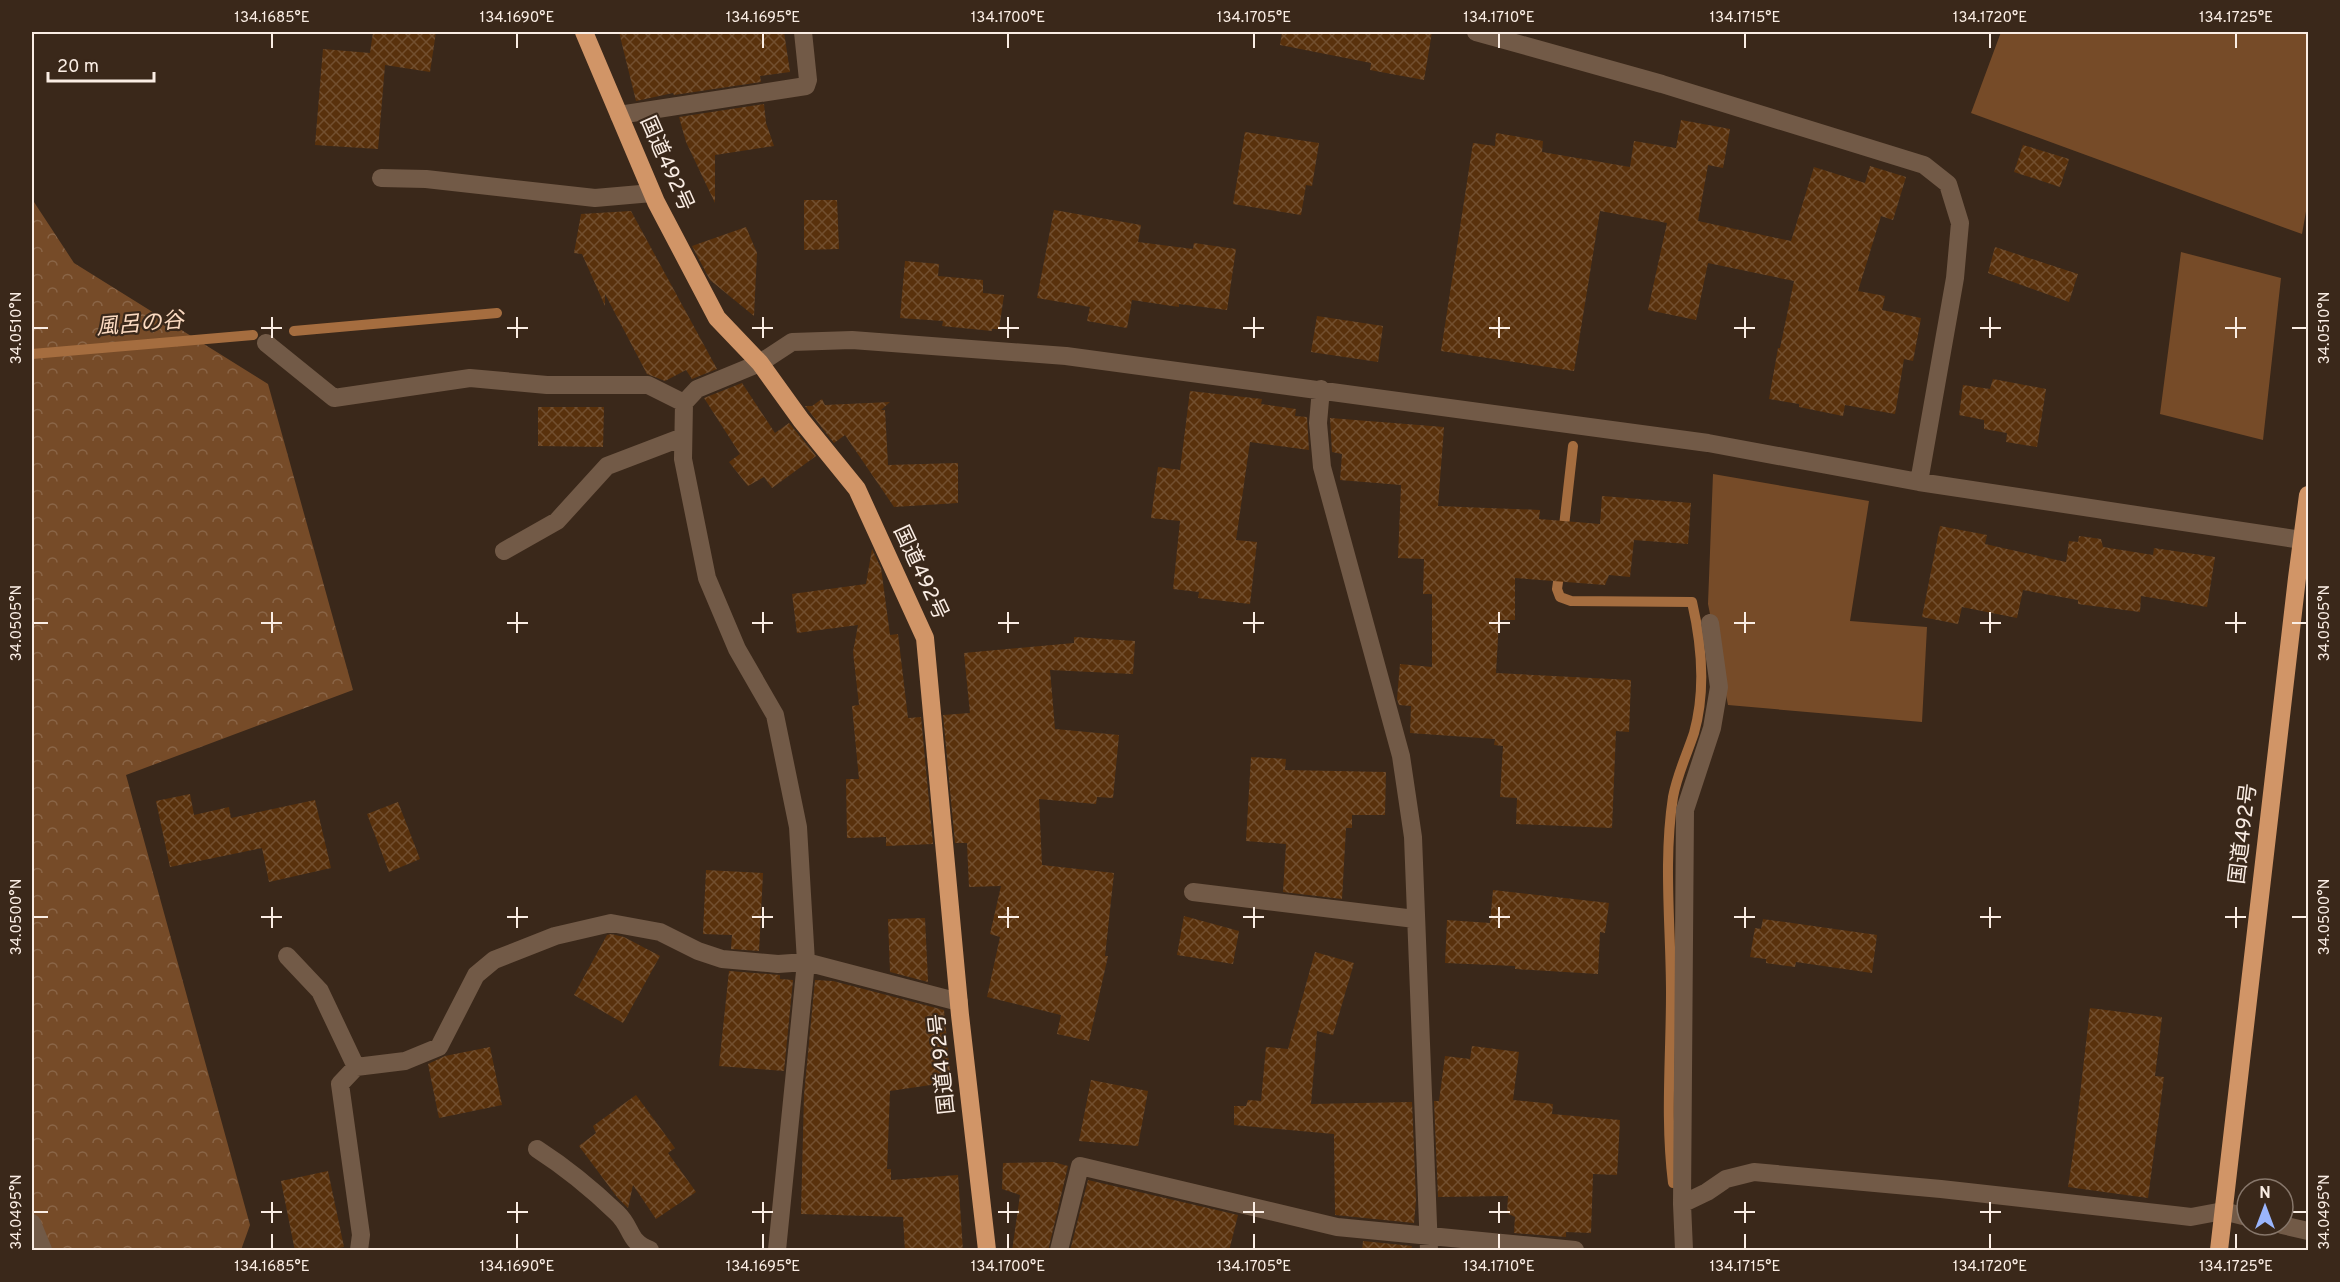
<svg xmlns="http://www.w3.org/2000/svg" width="2340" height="1282" viewBox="0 0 2340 1282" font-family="Overpass,'Noto Sans JP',sans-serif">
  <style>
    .green { fill: #764b28 }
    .forest { fill: url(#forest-crowns) }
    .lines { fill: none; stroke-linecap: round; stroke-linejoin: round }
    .stream { stroke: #a56d3f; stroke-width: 10 }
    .building { fill: url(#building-cross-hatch) }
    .street { stroke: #725a47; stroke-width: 18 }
    .highway { stroke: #d19567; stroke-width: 18 }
    .ticks { fill: none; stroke: #faede4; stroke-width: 2 }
    .labels { text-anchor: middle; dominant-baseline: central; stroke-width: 4.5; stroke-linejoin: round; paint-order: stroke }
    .street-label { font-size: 21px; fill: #faede4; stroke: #3a281a }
    .water-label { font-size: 22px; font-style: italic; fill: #fbdac1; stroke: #3a281a }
    .neatline { fill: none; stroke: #faede4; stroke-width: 2 }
    .ticks-label { font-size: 15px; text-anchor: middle; fill: #faede4 }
  </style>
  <defs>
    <pattern id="forest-crowns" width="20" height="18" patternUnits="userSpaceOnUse" patternTransform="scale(1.5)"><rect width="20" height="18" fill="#764b28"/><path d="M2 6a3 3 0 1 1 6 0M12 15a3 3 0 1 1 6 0" fill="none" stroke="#8a6547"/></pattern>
    <pattern id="building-cross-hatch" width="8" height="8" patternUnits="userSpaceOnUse" patternTransform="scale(1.5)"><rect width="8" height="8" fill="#59310c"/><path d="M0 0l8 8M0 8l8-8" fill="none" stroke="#724f2f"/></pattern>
  </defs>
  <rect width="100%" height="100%" fill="#3a281a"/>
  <path class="green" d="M2001,32H2308V200L2302,234L1971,113Z
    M2181,252L2281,278L2263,440L2160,414Z
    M1713,474L1869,501L1850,621L1927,627L1922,722L1728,705L1708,604Z"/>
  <path class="forest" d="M32,199L74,263L268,384L353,690L126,775L250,1225L241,1250H32Z"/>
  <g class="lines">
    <path class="stream" d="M294,331L497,313
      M32,354L253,335
      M1563,535L1573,446
      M1560,568L1557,589L1560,597L1571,601L1692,602C1702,645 1706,690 1694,733C1687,754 1677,775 1673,797C1663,862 1671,928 1671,993C1671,1057 1665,1119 1673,1183"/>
  </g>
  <path class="building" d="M373,32H436L430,72L385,65L378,149L315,145L323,49L370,53Z
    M619,32H784L790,72L760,76L761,82L674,95L673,93L636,101Z
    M1282,32H1432L1424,80L1370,70L1371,63L1280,45Z
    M764,104L766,123L774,146L715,155V203L686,142L679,117Z
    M1681,120L1730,129L1723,168L1708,165L1698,221L1791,241L1814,167L1865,183L1870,166L1906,177L1893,220L1881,216L1858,291L1885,296L1882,310L1921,318L1913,361L1904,359L1895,414L1845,405L1843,416L1799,407V404L1769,399L1778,348H1780L1794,281L1708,263L1696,320L1648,310L1667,223L1600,211L1574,371L1441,351L1473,143L1495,146L1496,133L1543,141L1542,152L1630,167L1634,141L1676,148Z
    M1245,132L1319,143L1312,186L1306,185L1301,215L1233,204Z
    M2023,145L2069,159L2060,187L2014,172Z
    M804,200H837L839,249L804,250Z
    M1054,210L1141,225L1138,242L1193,249L1194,243L1236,249L1227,310L1179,304V307L1132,300L1127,328L1087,321L1090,307L1037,298Z
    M631,211L717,369L692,379L686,370L665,381L647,374L605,294V306L582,254L574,253L581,214Z
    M746,227L757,253L754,316L710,280L692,246Z
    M1995,247L2078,274L2069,302L1988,273Z
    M905,261L939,264L938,276L983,280V293L1004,295L999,329H992V331L942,326L943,321L900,318Z
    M1317,316L1383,326L1378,362L1311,352Z
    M1993,379L2046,389L2037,447L2006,442L2007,433L1984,429V420L1959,415L1963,385L1990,389Z
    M742,383L775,433L789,423L816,456L772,488L764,477L748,486L729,462L740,454L704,398Z
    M1190,391L1262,399L1261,404L1296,409L1295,416L1307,417L1309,450L1250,442L1236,540L1257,542L1250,604L1198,598L1199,592L1173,589L1180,521L1151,518L1158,467L1180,470Z
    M822,399L825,405L890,402L881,410H885L888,465L958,463V503L894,507L845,435L834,443L805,406H812Z
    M538,407H604L603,447L538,446Z
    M1330,418L1444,427L1438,506L1540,510L1539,519L1600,524L1602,496L1691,503L1688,544L1634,540L1630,577L1609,575L1605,585L1515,578V620H1499L1496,673L1631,680L1629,732L1616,731L1612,828L1516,824L1517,798L1500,797L1503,746L1494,745L1495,739L1410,733L1411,706L1399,705L1397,699L1400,664L1432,667V594H1423L1424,559L1398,558L1401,485L1340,480L1342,454L1332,452Z
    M1940,526L1987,535L1985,544L2066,562L2069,541L2078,542L2079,536L2101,539L2103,547L2153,555L2154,548L2215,557L2207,607L2141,596L2140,612L2078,604V600L2023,590L2017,618L1962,607L1958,624L1922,617Z
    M872,549L881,568L890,635L898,634L908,718L921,717L933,844L886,846V837L847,838L846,779H859L852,706L859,705L853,652L858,625L797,633L792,594L866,584Z
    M1074,637L1135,641L1133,674L1050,670L1055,729L1119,735L1113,798L1097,797L1096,804L1039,799L1042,865L1114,873L1105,956H1108L1089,1041L1057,1034L1061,1015L987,997L1000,937L990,934L1001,886L969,887L967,843H955L943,715L970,713L964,653L1074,643Z
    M1251,757L1286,759L1285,770L1386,772L1385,815H1352V828H1346L1342,899L1283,892L1286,844L1246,841Z
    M190,794L194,815L229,807L231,818L315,800L331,868L269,882L262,848L170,867L156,801Z
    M398,802L420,859L389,872L367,814Z
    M706,870L763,873L759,951L731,949L732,935L703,934Z
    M1493,890L1609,903L1605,933L1600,932L1598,974L1515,969V966L1445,963L1447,920L1490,923Z
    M1184,916L1239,931L1233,964L1177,955Z
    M925,918L928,982L890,972L888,919Z
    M1763,919L1877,935L1872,973L1796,962L1795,967L1766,963V959L1750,957L1755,928L1761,929Z
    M611,934L624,937L660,956L623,1023L574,995L607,935Z
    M1315,952L1354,963L1333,1035L1317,1031L1311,1104L1412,1102L1416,1200L1414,1223L1335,1215L1334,1134L1234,1125V1106H1246L1248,1100L1261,1101L1266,1047L1288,1049Z
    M729,971L780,975V979L793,980L784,1071L719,1066Z
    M815,980L833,981L944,1010L951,1082L890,1091L887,1169H891V1180L958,1175L963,1251H905L903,1217L801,1214L804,1095Z
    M2090,1008L2162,1017L2155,1076L2164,1077L2148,1198L2068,1187L2074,1147Z
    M1472,1046L1519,1052L1513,1100L1553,1104L1552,1114L1620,1120L1617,1175L1593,1174L1591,1233L1566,1232V1237L1514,1233L1515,1217L1507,1213L1508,1196L1438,1197L1434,1101H1439L1445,1056L1470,1059Z
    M490,1047L502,1105L439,1118L428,1064L445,1056Z
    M1091,1080L1148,1091L1138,1146L1079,1141Z
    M636,1095L675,1148L668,1153L696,1192L656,1219L633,1185L628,1208L617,1197L579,1146L596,1133L593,1126Z
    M1053,1162L1068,1166L1048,1251H1012L1020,1195L1002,1189L1003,1163Z
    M328,1171L344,1247L326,1251H295L281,1181Z
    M1088,1180L1238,1215L1229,1251H1070Z
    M1363,1241L1412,1246L1411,1251H1362Z"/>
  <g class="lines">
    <path class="street" d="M1476,32L1662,84L1924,165L1948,184L1960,223L1955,278L1919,482
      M619,115L806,86L808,80L803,32
      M381,178L426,179L595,198L652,193
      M266,343L334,398L470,378L547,385H648L684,403
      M1321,389L1318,423L1322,467L1401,756L1413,837L1429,1250
      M504,551L557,521L607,466L683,437
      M1193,892L1415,919
      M287,956L320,991L356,1067L405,1061L439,1047L476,975L494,960L555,936L611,923L660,932L698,951L722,959L778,964L806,962L959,1002
      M356,1067L340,1084L361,1235L359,1250
      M537,1149C568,1169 591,1188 617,1213C633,1228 627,1241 650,1250
      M1682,1204L1707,1192L1726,1179L1754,1172L1941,1189L2174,1215L2191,1217L2223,1211L2247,1217
      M32,1223L43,1250
      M2282,1225L2308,1231
      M777,1250L806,962L798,827L775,715L737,649L707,578L683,459L684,403L697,389L760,363L792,342L852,340L1066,356L1708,443L1919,482L2308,541
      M1059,1250L1080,1166L1337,1227L1575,1250
      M1684,1250L1682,1204L1685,810L1712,728L1719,687L1710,623"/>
    <path class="highway" d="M584,32L656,202L717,318L760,363L801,420L857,489L925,638L960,1015L987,1250
      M2219,1250L2297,578L2308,495"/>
  </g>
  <path class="ticks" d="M272,33V48M517,33V48M763,33V48M1008,33V48M1254,33V48M1499,33V48M1745,33V48M1990,33V48M2236,33V48M272,317V338M517,317V338M763,317V338M1008,317V338M1254,317V338M1499,317V338M1745,317V338M1990,317V338M2236,317V338M33,328H48M261,328H282M507,328H528M752,328H773M998,328H1019M1243,328H1264M1489,328H1510M1734,328H1755M1980,328H2001M2225,328H2246M2292,328H2307M272,612V633M517,612V633M763,612V633M1008,612V633M1254,612V633M1499,612V633M1745,612V633M1990,612V633M2236,612V633M33,623H48M261,623H282M507,623H528M752,623H773M998,623H1019M1243,623H1264M1489,623H1510M1734,623H1755M1980,623H2001M2225,623H2246M2292,623H2307M272,907V928M517,907V928M763,907V928M1008,907V928M1254,907V928M1499,907V928M1745,907V928M1990,907V928M2236,907V928M33,917H48M261,917H282M507,917H528M752,917H773M998,917H1019M1243,917H1264M1489,917H1510M1734,917H1755M1980,917H2001M2225,917H2246M2292,917H2307M272,1202V1223M517,1202V1223M763,1202V1223M1008,1202V1223M1254,1202V1223M1499,1202V1223M1745,1202V1223M1990,1202V1223M33,1212H48M261,1212H282M507,1212H528M752,1212H773M998,1212H1019M1243,1212H1264M1489,1212H1510M1734,1212H1755M1980,1212H2001M2292,1212H2307M272,1234V1249M517,1234V1249M763,1234V1249M1008,1234V1249M1254,1234V1249M1499,1234V1249M1745,1234V1249M1990,1234V1249M2236,1234V1249"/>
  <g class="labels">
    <g class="street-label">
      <text transform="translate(666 164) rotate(66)">国道492号</text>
      <text transform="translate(920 573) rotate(65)">国道492号</text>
      <text transform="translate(2244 834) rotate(-83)">国道492号</text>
      <text transform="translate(943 1064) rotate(-96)">国道492号</text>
    </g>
    <g class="water-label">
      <text transform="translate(140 325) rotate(-5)">風呂の谷</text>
    </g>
  </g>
  <rect width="2340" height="1282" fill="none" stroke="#3a281a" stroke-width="66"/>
  <g transform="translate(2265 1207)"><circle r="28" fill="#3a281a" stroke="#87776b" stroke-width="1.5"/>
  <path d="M0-4.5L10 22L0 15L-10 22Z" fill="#9ab5fd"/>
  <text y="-9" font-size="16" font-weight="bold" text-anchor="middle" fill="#faede4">N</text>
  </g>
  <path d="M48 72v9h106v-9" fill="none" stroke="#faede4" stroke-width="3"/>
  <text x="57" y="72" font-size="18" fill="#faede4" stroke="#3a281a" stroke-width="4.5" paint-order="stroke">20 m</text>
  <rect x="33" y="33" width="2274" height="1216" class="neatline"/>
  <g class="ticks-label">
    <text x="272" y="22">134.1685°E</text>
    <text x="517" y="22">134.1690°E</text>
    <text x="763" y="22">134.1695°E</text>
    <text x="1008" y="22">134.1700°E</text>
    <text x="1254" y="22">134.1705°E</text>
    <text x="1499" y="22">134.1710°E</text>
    <text x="1745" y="22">134.1715°E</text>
    <text x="1990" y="22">134.1720°E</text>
    <text x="2236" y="22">134.1725°E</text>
    <text transform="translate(16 328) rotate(-90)" y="5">34.0510°N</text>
    <text transform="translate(2324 328) rotate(-90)" y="5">34.0510°N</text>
    <text transform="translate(16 623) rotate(-90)" y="5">34.0505°N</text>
    <text transform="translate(2324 623) rotate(-90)" y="5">34.0505°N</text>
    <text transform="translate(16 917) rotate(-90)" y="5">34.0500°N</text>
    <text transform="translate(2324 917) rotate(-90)" y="5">34.0500°N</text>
    <text transform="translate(16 1212) rotate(-90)" y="5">34.0495°N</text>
    <text transform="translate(2324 1212) rotate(-90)" y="5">34.0495°N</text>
    <text x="272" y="1271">134.1685°E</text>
    <text x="517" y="1271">134.1690°E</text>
    <text x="763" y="1271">134.1695°E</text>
    <text x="1008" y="1271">134.1700°E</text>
    <text x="1254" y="1271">134.1705°E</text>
    <text x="1499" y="1271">134.1710°E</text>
    <text x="1745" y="1271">134.1715°E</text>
    <text x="1990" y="1271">134.1720°E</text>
    <text x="2236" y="1271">134.1725°E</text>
  </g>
</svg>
